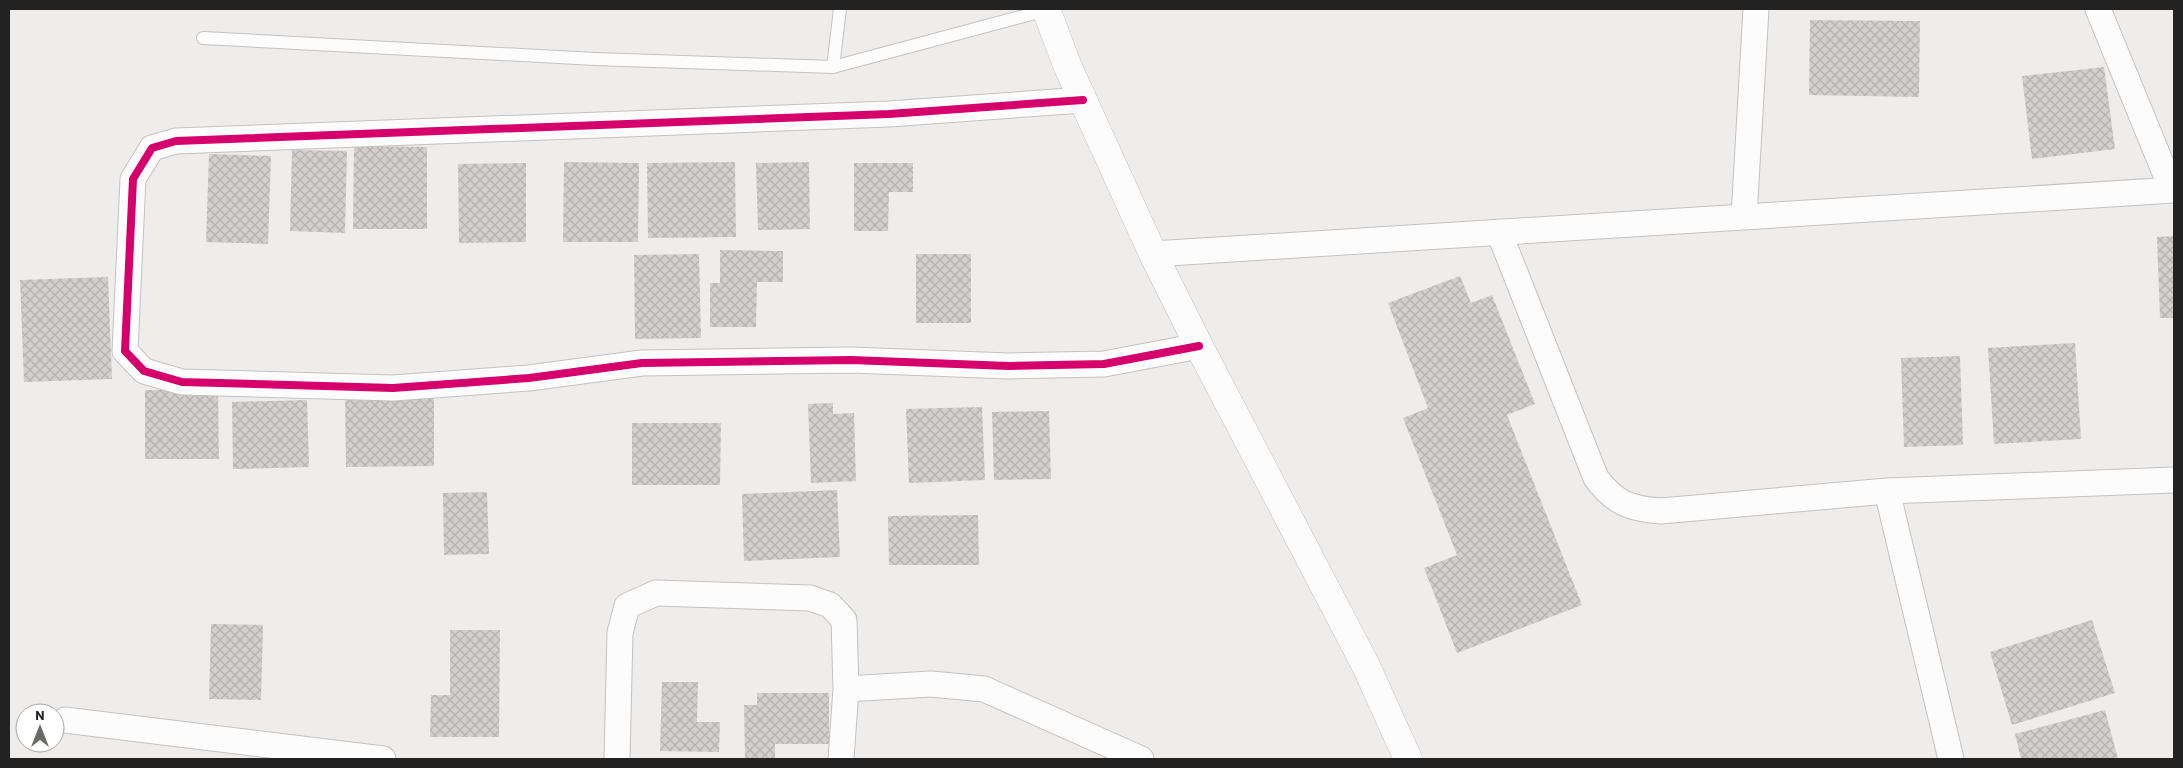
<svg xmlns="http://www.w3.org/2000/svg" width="2183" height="768" viewBox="0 0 2183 768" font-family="Barlow,sans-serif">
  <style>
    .building { fill: url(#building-cross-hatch) }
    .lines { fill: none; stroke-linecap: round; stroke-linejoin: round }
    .service-casing { stroke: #c3c2c1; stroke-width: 14 }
    .minor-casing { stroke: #c3c2c1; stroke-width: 27 }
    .tertiary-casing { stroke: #c3c2c1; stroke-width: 29 }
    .service { stroke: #fdfcfc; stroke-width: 12 }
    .minor { stroke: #fdfcfc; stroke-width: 25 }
    .tertiary { stroke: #fdfcfc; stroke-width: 28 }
    .cycleway-casing { stroke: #fff; stroke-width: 11 }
    .cycleway { stroke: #d6006c; stroke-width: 8 }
  </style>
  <defs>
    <pattern id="building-cross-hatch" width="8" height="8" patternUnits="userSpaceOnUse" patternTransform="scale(1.25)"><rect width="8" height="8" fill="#d2cfce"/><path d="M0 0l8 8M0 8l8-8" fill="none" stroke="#b4b1b1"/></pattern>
  </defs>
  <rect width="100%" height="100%" fill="#efedeb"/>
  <path class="building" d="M1810,20L1920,21L1919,97L1809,95Z
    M2104,67L2115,149L2032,159L2022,76Z
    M354,146L427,147V229H353Z
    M292,150L347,151L345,233L290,231Z
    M209,154L271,156L268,244L206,242Z
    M564,162L639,163L638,242H563Z
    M735,162L736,237L648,238L647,163Z
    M809,162L810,229L758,230L756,163Z
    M526,163V242L459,243L458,164Z
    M854,163H913V192H889L888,231H854Z
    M2174,236V318H2160L2157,237Z
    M720,250L783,251V282H757L756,327H710V283H720Z
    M699,254L701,338L635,339L634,255Z
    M916,254H971V323H916Z
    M1460,276L1471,303L1492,295L1535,404L1507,415L1582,605L1457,653L1424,568L1457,555L1403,418L1428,408L1388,303Z
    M108,277L112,379L24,382L20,280Z
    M2075,343L2081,439L1994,444L1988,348Z
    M1960,356L1963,445L1904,447L1901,358Z
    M145,390H218L219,459H145Z
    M434,396V466L346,467L345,397Z
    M307,400L309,467L233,469L232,402Z
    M833,403V414L854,413L856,481L811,483L808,404Z
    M982,407L985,480L909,483L906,409Z
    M1049,411L1051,479L994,480L992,412Z
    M632,423H721L720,485H632Z
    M837,490L840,557L744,561L742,494Z
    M487,492L489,554L444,555L443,493Z
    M978,515L979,565H889L888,516Z
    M2092,620L2115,693L2012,725L1990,652Z
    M211,624L263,625L261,700L209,699Z
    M450,630H500L499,737H430L431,695H450Z
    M662,682H698L697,722H720L719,752L660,751Z
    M757,693H829V744H775V759H745L744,705H757Z
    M2105,710L2118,759H2021L2015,734Z"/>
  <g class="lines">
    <g class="service-casing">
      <path id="service" d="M203,38L595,59L833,67L1050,9
        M833,67L840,9"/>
    </g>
    <g class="minor-casing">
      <path id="minor" d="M2098,9L2172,190
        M1083,100L889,114L176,141L152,148L133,179L125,351L144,371L182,382L393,388L529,378L642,363L851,360L1009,366L1104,364L1199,346
        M1744,217L1756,9
        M1499,232L1596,478C1615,503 1630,509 1661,511L1887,491L2174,480
        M1153,254L2174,190
        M1887,491L1951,759
        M846,689L931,684L984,689L1141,759
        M65,720L383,759
        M617,759L620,633L627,606L656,593L810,598L830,605L844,620L846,689L841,759"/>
    </g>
    <g class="tertiary-casing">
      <path id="tertiary" d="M1046,9L1067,65L1153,254L1199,346L1366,666L1408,759"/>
    </g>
    <use href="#service" class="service"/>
    <use href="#minor" class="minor"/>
    <use href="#tertiary" class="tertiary"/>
    <g class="cycleway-casing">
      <path id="cycleway" d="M1083,100L889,114L176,141L152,148L133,179L125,351L144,371L182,382L393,388L529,378L642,363L851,360L1009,366L1104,364L1199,346"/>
    </g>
    <use href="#cycleway" class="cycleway"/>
  </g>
  <rect width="2183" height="768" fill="none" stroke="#222222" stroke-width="20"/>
  <g transform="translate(40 728)"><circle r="24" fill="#ffffff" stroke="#a7a7a7"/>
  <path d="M0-4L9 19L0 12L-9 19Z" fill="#6a6968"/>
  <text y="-8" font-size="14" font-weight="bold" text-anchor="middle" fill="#222222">N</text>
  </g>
</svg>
